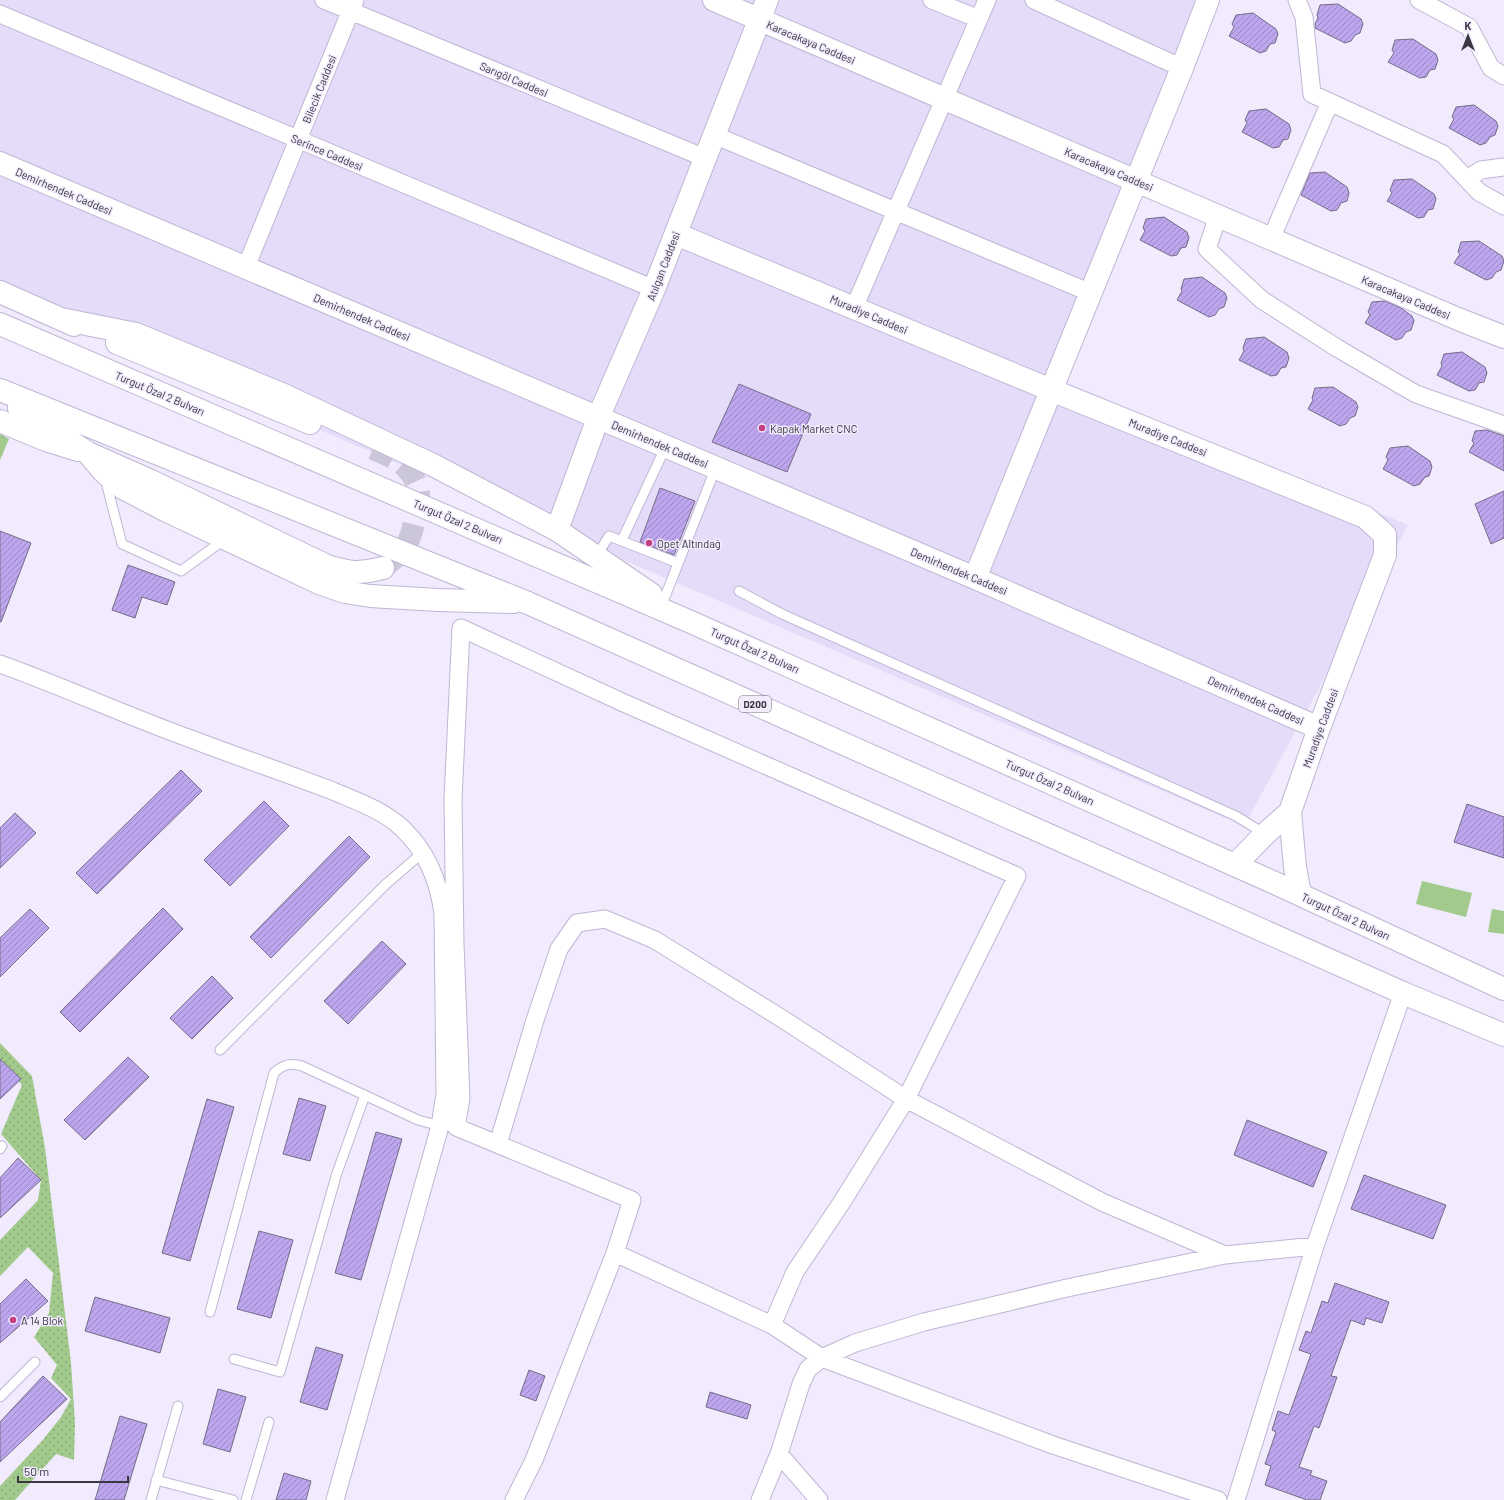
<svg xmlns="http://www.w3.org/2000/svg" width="1504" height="1500" viewBox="0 0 1504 1500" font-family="Barlow,sans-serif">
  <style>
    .built { fill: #e5dcfa }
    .grass { fill: url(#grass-dots) }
    .park { fill: url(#park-crowns) }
    .pitch { fill: #a3ca8d }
    .building { fill: url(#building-hatch); stroke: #746c86 }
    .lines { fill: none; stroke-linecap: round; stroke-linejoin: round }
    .highway-tunnel { stroke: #ccc7d8; stroke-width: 22; stroke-dasharray: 22 11; stroke-linecap: butt }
    .lane-casing { stroke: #bfb6d3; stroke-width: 11 }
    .street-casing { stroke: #bfb6d3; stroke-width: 19 }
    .secondary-casing { stroke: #bfb6d3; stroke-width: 24 }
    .primary-casing { stroke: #bfb6d3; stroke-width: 24 }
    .highway-casing { stroke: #bfb6d3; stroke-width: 24 }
    .lane { stroke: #fff; stroke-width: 9 }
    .street { stroke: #fff; stroke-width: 17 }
    .secondary { stroke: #fff; stroke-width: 22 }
    .primary { stroke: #fff; stroke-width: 22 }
    .highway { stroke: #fff; stroke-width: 22 }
    .poi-dot { fill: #c43f82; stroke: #f1ebfd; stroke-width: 1.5 }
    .labels { text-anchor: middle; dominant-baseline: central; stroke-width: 3; stroke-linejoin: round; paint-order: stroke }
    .shield { fill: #f1ebfd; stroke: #716d7a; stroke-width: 1 }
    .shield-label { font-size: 10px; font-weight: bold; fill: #3a3742 }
    .street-label { font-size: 11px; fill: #3a3742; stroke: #f1ebfd }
    .poi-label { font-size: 11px; fill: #3a3742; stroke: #f1ebfd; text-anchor: start }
  </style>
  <defs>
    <pattern id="grass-dots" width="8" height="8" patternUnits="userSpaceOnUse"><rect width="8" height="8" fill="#a3ca8d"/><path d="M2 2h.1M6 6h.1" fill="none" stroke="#86a575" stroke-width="1.8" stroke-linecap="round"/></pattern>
    <pattern id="park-crowns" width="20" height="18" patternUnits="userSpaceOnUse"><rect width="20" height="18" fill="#a3ca8d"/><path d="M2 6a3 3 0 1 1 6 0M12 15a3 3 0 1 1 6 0" fill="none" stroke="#86a575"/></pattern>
    <pattern id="building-hatch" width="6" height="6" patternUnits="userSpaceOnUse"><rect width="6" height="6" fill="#bea6ef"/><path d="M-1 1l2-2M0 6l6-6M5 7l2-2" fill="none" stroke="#9b88c3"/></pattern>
  </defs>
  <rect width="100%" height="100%" fill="#f1ebfd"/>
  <path class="built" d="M0,0H1205L1056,378L1408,525L1244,826L0,293Z"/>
  <path class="grass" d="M0,1043L32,1076L45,1148L71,1363L75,1423L74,1460L56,1454L15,1500H0V1486L41,1442L61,1417L71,1399L51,1378L57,1365L34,1337L49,1313L53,1273L28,1247L0,1276V1240L38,1200L41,1180L1,1134L22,1085L0,1059Z"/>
  <path class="park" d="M0,434L9,439L0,460Z"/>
  <path class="pitch" d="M1422,881L1472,893L1466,917L1416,904Z
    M1492,909L1504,911V934L1488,932Z"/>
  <path class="building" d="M1338,4L1361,19L1363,24L1360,33L1355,35L1351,41L1345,43L1315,28V24L1318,18L1317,15L1320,5Z
    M1253,13L1276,29L1278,34L1275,43L1270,44L1266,51L1260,53L1229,36L1234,27L1232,24L1236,15Z
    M1413,39L1436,54L1438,60L1435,69L1430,70L1426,77L1420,78L1388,62L1394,53L1392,50L1395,40Z
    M1474,105L1496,121L1498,126L1495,135L1490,137L1486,143L1480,145L1449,128L1454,119L1452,117L1456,107Z
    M1266,109L1289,124L1291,130L1288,139L1283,140L1279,147L1273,148L1242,132L1247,123L1245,120L1249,111Z
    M1325,172L1347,187L1349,193L1347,201L1341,203L1337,210L1331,211L1301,195L1310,173Z
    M1412,179L1434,194L1436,199L1433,209L1428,210L1424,217L1418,218L1387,201L1392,193L1390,190L1394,180Z
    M1164,217L1187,232L1189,238L1186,247L1181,248L1177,255L1171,256L1140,240L1145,231L1143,228L1146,219Z
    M1479,241L1502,256L1504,261L1501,270L1496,272L1492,278L1486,280L1454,263L1460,254L1458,252L1461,242Z
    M1202,277L1225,293L1227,298L1224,307L1219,309L1215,315L1209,317L1177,300L1182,291L1181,289L1184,279Z
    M1385,301L1401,308L1412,316L1414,321L1411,330L1406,332L1402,338L1396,340L1365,323L1370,315L1368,312L1372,302Z
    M1264,337L1287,352L1289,358L1286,367L1281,368L1277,375L1271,376L1239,360L1244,351L1243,348L1246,339Z
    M1462,352L1485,367L1487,373L1484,382L1479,383L1475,390L1469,391L1437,375L1442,366L1441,363L1444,354Z
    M739,384L811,414L787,472L712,442Z
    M1333,387L1356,402L1358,407L1355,416L1350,418L1346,424L1340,426L1308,409L1313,400L1312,398L1315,388Z
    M1487,430L1504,436V471L1469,452L1474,443L1472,441L1475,431Z
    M1408,446L1430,461L1432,467L1429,476L1425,477L1420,484L1414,486L1383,469L1388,460L1386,457L1390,448Z
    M660,488L695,501L674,555L640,542Z
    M1504,491V538L1491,544L1475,504Z
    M0,531L31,543L1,622H0Z
    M128,565L175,582L167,605L142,597L135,618L112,610Z
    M181,770L202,791L97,894L76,873Z
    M264,801L289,826L230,886L204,860Z
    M1467,804L1504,817V858L1454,842Z
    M15,813L36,833L0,868V828Z
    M349,836L370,857L271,958L250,937Z
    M163,908L183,929L80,1032L60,1012Z
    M30,909L49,928L0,977V938Z
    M382,941L406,964L348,1024L324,1001Z
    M212,976L233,998L192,1039L170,1018Z
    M128,1057L149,1077L85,1140L64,1120Z
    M0,1059L21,1079L0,1099Z
    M299,1098L326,1106L310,1161L283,1154Z
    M207,1099L234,1107L190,1261L162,1253Z
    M1247,1120L1327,1152L1313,1187L1234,1155Z
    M376,1132L402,1139L361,1280L335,1273Z
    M18,1158L41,1180L0,1218V1178Z
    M1364,1175L1446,1205L1433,1239L1351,1209Z
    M259,1231L293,1240L271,1318L237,1309Z
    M26,1279L48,1301L0,1343V1304Z
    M1335,1283L1389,1302L1382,1323L1366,1318L1364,1325L1351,1320L1331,1376L1337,1377L1319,1428L1314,1426L1299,1467L1312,1471L1310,1475L1327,1481L1320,1500H1307L1265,1485L1271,1466L1265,1464L1276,1432L1272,1430L1278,1411L1289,1415L1311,1354L1299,1350L1306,1331L1311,1333L1322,1301L1328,1303Z
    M95,1297L170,1318L160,1353L85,1331Z
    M316,1347L343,1355L327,1410L300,1402Z
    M529,1370L545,1376L536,1401L520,1395Z
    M43,1376L67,1399L0,1462V1422Z
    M218,1389L246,1397L230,1452L203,1444Z
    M710,1392L751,1405L747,1419L706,1407Z
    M120,1416L147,1424L124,1500H95Z
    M284,1473L311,1481L306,1500H276Z"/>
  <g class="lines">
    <path class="highway-tunnel" d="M373,449C384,454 399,459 407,469C413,475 418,485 419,493C419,503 412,536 407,544C402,554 391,561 383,568"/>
    <g class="lane-casing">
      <path id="lane" d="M105,478L122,544L181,571L225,539
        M622,540L666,446
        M596,557L609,536L678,563
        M739,591L782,614L1236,816L1265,834
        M663,602L716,467
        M220,1050L385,885L422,853
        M0,1149L2,1146
        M210,1312L274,1073C282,1065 290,1062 302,1066L418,1120L440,1126
        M234,1359L280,1372L337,1173L365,1095
        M0,1397L35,1362
        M156,1480L233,1500
        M151,1500L178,1406
        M246,1500L269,1422"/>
    </g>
    <g class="street-casing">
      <path id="street" d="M324,0L705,158
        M932,0L979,19
        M1034,0L1182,68
        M1297,0L1304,17L1312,94L1443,154L1479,192L1504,206
        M1419,0L1469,27L1491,68L1504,76
        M0,14L654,289
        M714,135L1091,293
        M1467,179L1481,170L1504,167
        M1218,216L1207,249L1262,300L1337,348L1416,394L1504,425
        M1271,239L1330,102
        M246,267L355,0
        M854,308L987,0
        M0,664C64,687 127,716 191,739C238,757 286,773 333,791C356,801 383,810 402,828C427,852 438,879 443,913L445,1094L440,1126L335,1500
        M498,1144L535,1020L559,949L577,923L605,919L655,940L781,1018L906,1099L1102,1202L1225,1255
        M1315,1246L1403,993
        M615,1253L772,1325L822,1358L1053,1445L1218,1500
        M779,1454L819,1500
        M514,1500L534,1460L615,1253L632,1200L456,1127L461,1098L455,944L453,800L461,628L624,703L1017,876L906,1099L842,1202L795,1272L772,1325
        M760,1500L779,1454L801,1384L808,1369L822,1358L855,1343L924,1322L1067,1288L1225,1255L1315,1246L1236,1500"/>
    </g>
    <g class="secondary-casing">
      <path id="secondary" d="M714,0L1458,319L1504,337
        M0,163L975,578L1319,728
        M676,234L1051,390L1365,517L1385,535V555L1319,728L1290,812L1295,867L1300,894
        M557,530L598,418L654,289L767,0
        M975,578L1182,68L1208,0
        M1235,865L1265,834L1290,812"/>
    </g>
    <g class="primary-casing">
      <path id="primary" d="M0,421L46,440L78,450"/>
    </g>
    <g class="highway-casing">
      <path id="highway" d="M0,292L74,325
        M61,319L136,334L284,395L433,465L557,530L651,594
        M0,324L693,623L1277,884L1504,989
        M117,343L310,423
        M0,390L528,603L1403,993L1504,1035
        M19,408L88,453L151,481L327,566C350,573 359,574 383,568
        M88,453L103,471L123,488L165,510L319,583L345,592L370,596L438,600L514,602"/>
    </g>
    <use href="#lane" class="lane"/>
    <use href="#street" class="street"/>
    <use href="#secondary" class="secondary"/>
    <use href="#primary" class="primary"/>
    <use href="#highway" class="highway"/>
  </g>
  <g class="poi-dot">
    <circle cx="762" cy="428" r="4"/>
    <circle cx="649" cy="543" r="4"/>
    <circle cx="13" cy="1320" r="4"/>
  </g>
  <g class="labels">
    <rect class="shield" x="739" y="696" width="32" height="16" rx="3"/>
    <g class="shield-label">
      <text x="755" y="704">D200</text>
    </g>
    <g class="street-label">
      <text transform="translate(811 42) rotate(23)">Karacakaya Caddesi</text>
      <text transform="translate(514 79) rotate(23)">Sarıgöl Caddesi</text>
      <text transform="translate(319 89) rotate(-68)">Bilecik Caddesi</text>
      <text transform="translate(327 152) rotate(23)">Serince Caddesi</text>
      <text transform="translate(1109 169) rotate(23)">Karacakaya Caddesi</text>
      <text transform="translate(64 191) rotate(23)">Demirhendek Caddesi</text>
      <text transform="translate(663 266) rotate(-69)">Atılgan Caddesi</text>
      <text transform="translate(1406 297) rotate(23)">Karacakaya Caddesi</text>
      <text transform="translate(869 314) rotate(23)">Muradiye Caddesi</text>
      <text transform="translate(362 317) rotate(23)">Demirhendek Caddesi</text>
      <text transform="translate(160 393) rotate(23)">Turgut Özal 2 Bulvarı</text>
      <text transform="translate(1168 437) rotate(22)">Muradiye Caddesi</text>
      <text transform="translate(660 444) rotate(23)">Demirhendek Caddesi</text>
      <text transform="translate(458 521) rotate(23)">Turgut Özal 2 Bulvarı</text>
      <text transform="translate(959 571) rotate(23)">Demirhendek Caddesi</text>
      <text transform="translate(755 650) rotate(24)">Turgut Özal 2 Bulvarı</text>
      <text transform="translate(1256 700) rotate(24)">Demirhendek Caddesi</text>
      <text transform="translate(1320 728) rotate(-70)">Muradiye Caddesi</text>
      <text transform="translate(1050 782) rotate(24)">Turgut Özal 2 Bulvarı</text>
      <text transform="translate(1346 916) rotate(25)">Turgut Özal 2 Bulvarı</text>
    </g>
    <g class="poi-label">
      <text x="770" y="428">Kapak Market CNC</text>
      <text x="657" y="543">Opet Altındağ</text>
      <text x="21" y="1320">A 14 Blok</text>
    </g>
  </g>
  <g transform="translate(1468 36)" stroke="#f1ebfd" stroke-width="3" paint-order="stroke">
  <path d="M0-3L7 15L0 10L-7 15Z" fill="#3a3742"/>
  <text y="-6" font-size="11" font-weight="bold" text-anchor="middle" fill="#3a3742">K</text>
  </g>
  <path d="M18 1476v6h110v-6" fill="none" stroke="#3a3742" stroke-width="2"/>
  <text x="24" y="1476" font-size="12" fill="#3a3742" stroke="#f1ebfd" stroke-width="3" paint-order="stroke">50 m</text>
</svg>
